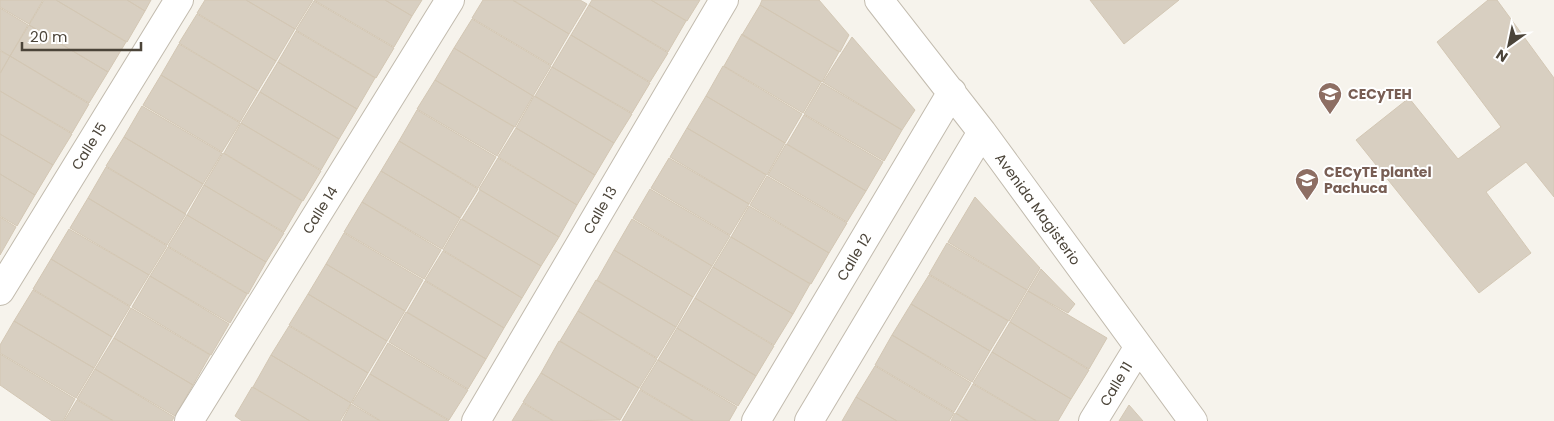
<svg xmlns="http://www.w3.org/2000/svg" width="1554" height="421" viewBox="0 0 1554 421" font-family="Poppins,sans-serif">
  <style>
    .building { fill: #d8cfc1; stroke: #d3c7b4 }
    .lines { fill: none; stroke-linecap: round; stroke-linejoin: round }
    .minor-casing { stroke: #c2bbae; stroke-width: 30 }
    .minor { stroke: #fff; stroke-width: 28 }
    .labels { text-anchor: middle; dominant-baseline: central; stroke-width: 4; stroke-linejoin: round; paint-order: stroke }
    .education-label { font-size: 14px; font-weight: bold; fill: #785e54; stroke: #fff; text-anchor: start }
    .street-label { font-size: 14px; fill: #4b4439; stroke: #fff }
  </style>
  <rect width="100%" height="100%" fill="#f6f3ec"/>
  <path class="building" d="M0,0H43L29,24L0,7Z
    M44,0H56L126,42L108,72L29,25Z
    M56,0H127L145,11L127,42Z
    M127,0H151L145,11Z
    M205,0H246L295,29L276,61L197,13Z
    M246,0H313L295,29Z
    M314,0H385L412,16L394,47Z
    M385,0H422L412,16Z
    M483,0H512L569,34L551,65L472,18Z
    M513,0H580L587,4L569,34Z
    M592,0H651L686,21L668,52L589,5Z
    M651,0H700L687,21Z
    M762,0H819L849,35L840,52L760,5Z
    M1090,0H1179L1124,44Z
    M1488,0H1497L1554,78V197L1526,162L1486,192L1531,253L1479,293L1356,140L1409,98L1458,159L1501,127L1437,42Z
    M314,1L394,48L376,78L296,30Z
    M589,5L668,53L650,82L571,35Z
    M760,5L839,52L822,82L742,35Z
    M0,8L28,25L10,56L0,50Z
    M197,14L276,61L258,91L179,43Z
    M472,19L551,66L533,96L454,48Z
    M29,25L108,72L89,103L10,56Z
    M296,31L375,78L357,109L278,62Z
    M742,34L821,82L803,113L724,66Z
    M571,35L650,83L632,113L552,67Z
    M852,37L915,110L902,130L823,82Z
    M179,44L258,91L240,122L161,75Z
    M454,48L533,96L515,127L435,80Z
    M0,51L10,56L0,73Z
    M10,56L89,104L72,133L0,91V74Z
    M278,62L357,109L339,139L260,92Z
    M723,66L802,114L785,143L706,96Z
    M552,67L632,114L614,143L535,96Z
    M161,75L240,123L222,152L143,105Z
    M435,80L514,127L497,156L417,109Z
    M822,83L902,130L884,161L804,114Z
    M0,91L72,134L53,165L0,134Z
    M260,92L339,139L321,170L241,123Z
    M534,96L614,143L595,175L516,128Z
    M706,96L785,143L767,175L687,128Z
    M142,106L222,153L203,184L124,137Z
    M417,110L496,157L478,188L399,141Z
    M804,115L883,162L866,191L787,144Z
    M241,123L321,171L303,201L224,153Z
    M516,128L595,175L577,205L498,157Z
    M687,128L766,175L749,204L670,157Z
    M0,134L53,165L35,195L0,174Z
    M124,137L203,184L185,214L106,166Z
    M399,141L478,189L460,218L381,171Z
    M786,144L866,191L847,222L768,175Z
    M223,153L302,201L284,232L204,185Z
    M498,158L577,205L559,237L479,189Z
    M669,158L749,204L730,235L651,188Z
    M106,167L186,214L167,245L88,198Z
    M381,171L460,218L442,249L362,202Z
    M0,174L35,195L17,226L0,216Z
    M767,176L847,223L829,253L750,205Z
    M204,185L284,233L266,262L187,215Z
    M650,189L730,236L712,266L633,218Z
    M480,190L559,237L541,266L462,219Z
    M975,197L1040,268L1027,290L948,242Z
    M88,198L167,246L149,275L70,228Z
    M362,202L441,250L424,279L344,232Z
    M749,206L829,253L811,284L731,237Z
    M187,215L266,262L248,294L168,246Z
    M0,217L16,227L0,255Z
    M461,219L541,266L522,298L443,250Z
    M632,219L712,266L693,297L614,250Z
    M69,229L149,275L130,306L51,259Z
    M344,233L423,280L405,311L326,264Z
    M731,237L810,284L793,314L713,267Z
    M947,243L1027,290L1009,321L929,274Z
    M168,247L247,294L230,323L150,276Z
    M614,250L693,297L676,327L597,280Z
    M443,251L522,298L504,328L425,280Z
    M51,259L130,307L112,337L33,289Z
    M326,264L405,311L387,341L308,294Z
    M713,267L793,314L774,345L695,298Z
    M1041,269L1075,304L1068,313L1028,291Z
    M929,275L1008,321L990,351L911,304Z
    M150,276L229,324L211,355L132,307Z
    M596,280L676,327L657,358L578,311Z
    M425,281L504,328L486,359L407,312Z
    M33,290L112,337L94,368L14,321Z
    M1028,291L1107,338L1089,369L1010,322Z
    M308,294L387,341L368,373L289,325Z
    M695,298L774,346L756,376L677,328Z
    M911,304L990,351L972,382L892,335Z
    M131,308L210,355L193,385L114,338Z
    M578,311L657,359L639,388L560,341Z
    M406,312L486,359L468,389L389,342Z
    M14,321L94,368L76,398L0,353V345Z
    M1010,322L1089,370L1071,399L992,352Z
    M289,326L368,373L351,403L271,355Z
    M677,328L756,376L738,406L658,360Z
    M892,335L971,383L954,412L875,365Z
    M114,338L193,385L175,416L95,369Z
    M559,341L639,388L620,420L541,373Z
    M388,343L468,390L449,420L370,374Z
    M992,352L1071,399L1058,421H1037L973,383Z
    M0,354L75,399L63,421H52L0,385Z
    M271,355L351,403L340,421H310L253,387Z
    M658,360L737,407L729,421H694L640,389Z
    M875,366L954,413L949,421H897L856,397Z
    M95,369L174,417L172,421H114L77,399Z
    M541,373L620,420L554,421L523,402Z
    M370,374L449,421H381L352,403Z
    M973,384L1036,421H969L956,413Z
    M252,387L310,421H242L235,416Z
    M640,390L693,421H622Z
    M856,397L897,421H842Z
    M77,400L113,421H64Z
    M523,403L553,421H512Z
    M351,404L380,421H342Z
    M1129,405L1143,421H1119Z
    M955,413L968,421H951Z"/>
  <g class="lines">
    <g class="minor-casing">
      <path id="minor" d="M879,0L982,132L1193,421
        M0,291L179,0
        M189,421L450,0
        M476,421L724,0
        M756,421L952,92
        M809,421L982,132
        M1093,421L1138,348"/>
    </g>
    <use href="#minor" class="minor"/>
  </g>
  <defs>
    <g id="school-pin" transform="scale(1.25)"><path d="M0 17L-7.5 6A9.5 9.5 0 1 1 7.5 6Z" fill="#8d6e63" stroke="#fff"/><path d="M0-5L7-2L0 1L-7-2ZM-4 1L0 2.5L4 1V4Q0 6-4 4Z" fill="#fff"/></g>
    <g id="university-pin" transform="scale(1.25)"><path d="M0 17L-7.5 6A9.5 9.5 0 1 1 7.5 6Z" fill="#8d6e63" stroke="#fff"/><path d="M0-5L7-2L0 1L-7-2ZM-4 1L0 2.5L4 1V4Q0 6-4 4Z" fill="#fff"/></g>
  </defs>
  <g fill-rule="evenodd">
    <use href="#school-pin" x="1330" y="94"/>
    <use href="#university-pin" x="1307" y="180"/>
  </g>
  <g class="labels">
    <g class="education-label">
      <text x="1348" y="94">CECyTEH</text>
      <text x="1324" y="172">CECyTE plantel<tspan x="1324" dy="16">Pachuca</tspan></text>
    </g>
    <g class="street-label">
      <text transform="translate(89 146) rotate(-58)">Calle 15</text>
      <text transform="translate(1038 209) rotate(54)">Avenida Magisterio</text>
      <text transform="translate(320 210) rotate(-58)">Calle 14</text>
      <text transform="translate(600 210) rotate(-60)">Calle 13</text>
      <text transform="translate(854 257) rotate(-59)">Calle 12</text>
      <text transform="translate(1116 384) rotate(-59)">Calle 11</text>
    </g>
  </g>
  <g transform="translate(1509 45) rotate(213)" stroke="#ffffff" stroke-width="4" paint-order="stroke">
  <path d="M0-4L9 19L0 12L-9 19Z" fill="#4b4439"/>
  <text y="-8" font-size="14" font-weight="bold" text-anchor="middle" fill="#4b4439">N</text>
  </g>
  <path d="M22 42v8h119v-8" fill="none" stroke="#4b4439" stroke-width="2.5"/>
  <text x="30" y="42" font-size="15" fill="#4b4439" stroke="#ffffff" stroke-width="4" paint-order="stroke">20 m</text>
</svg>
